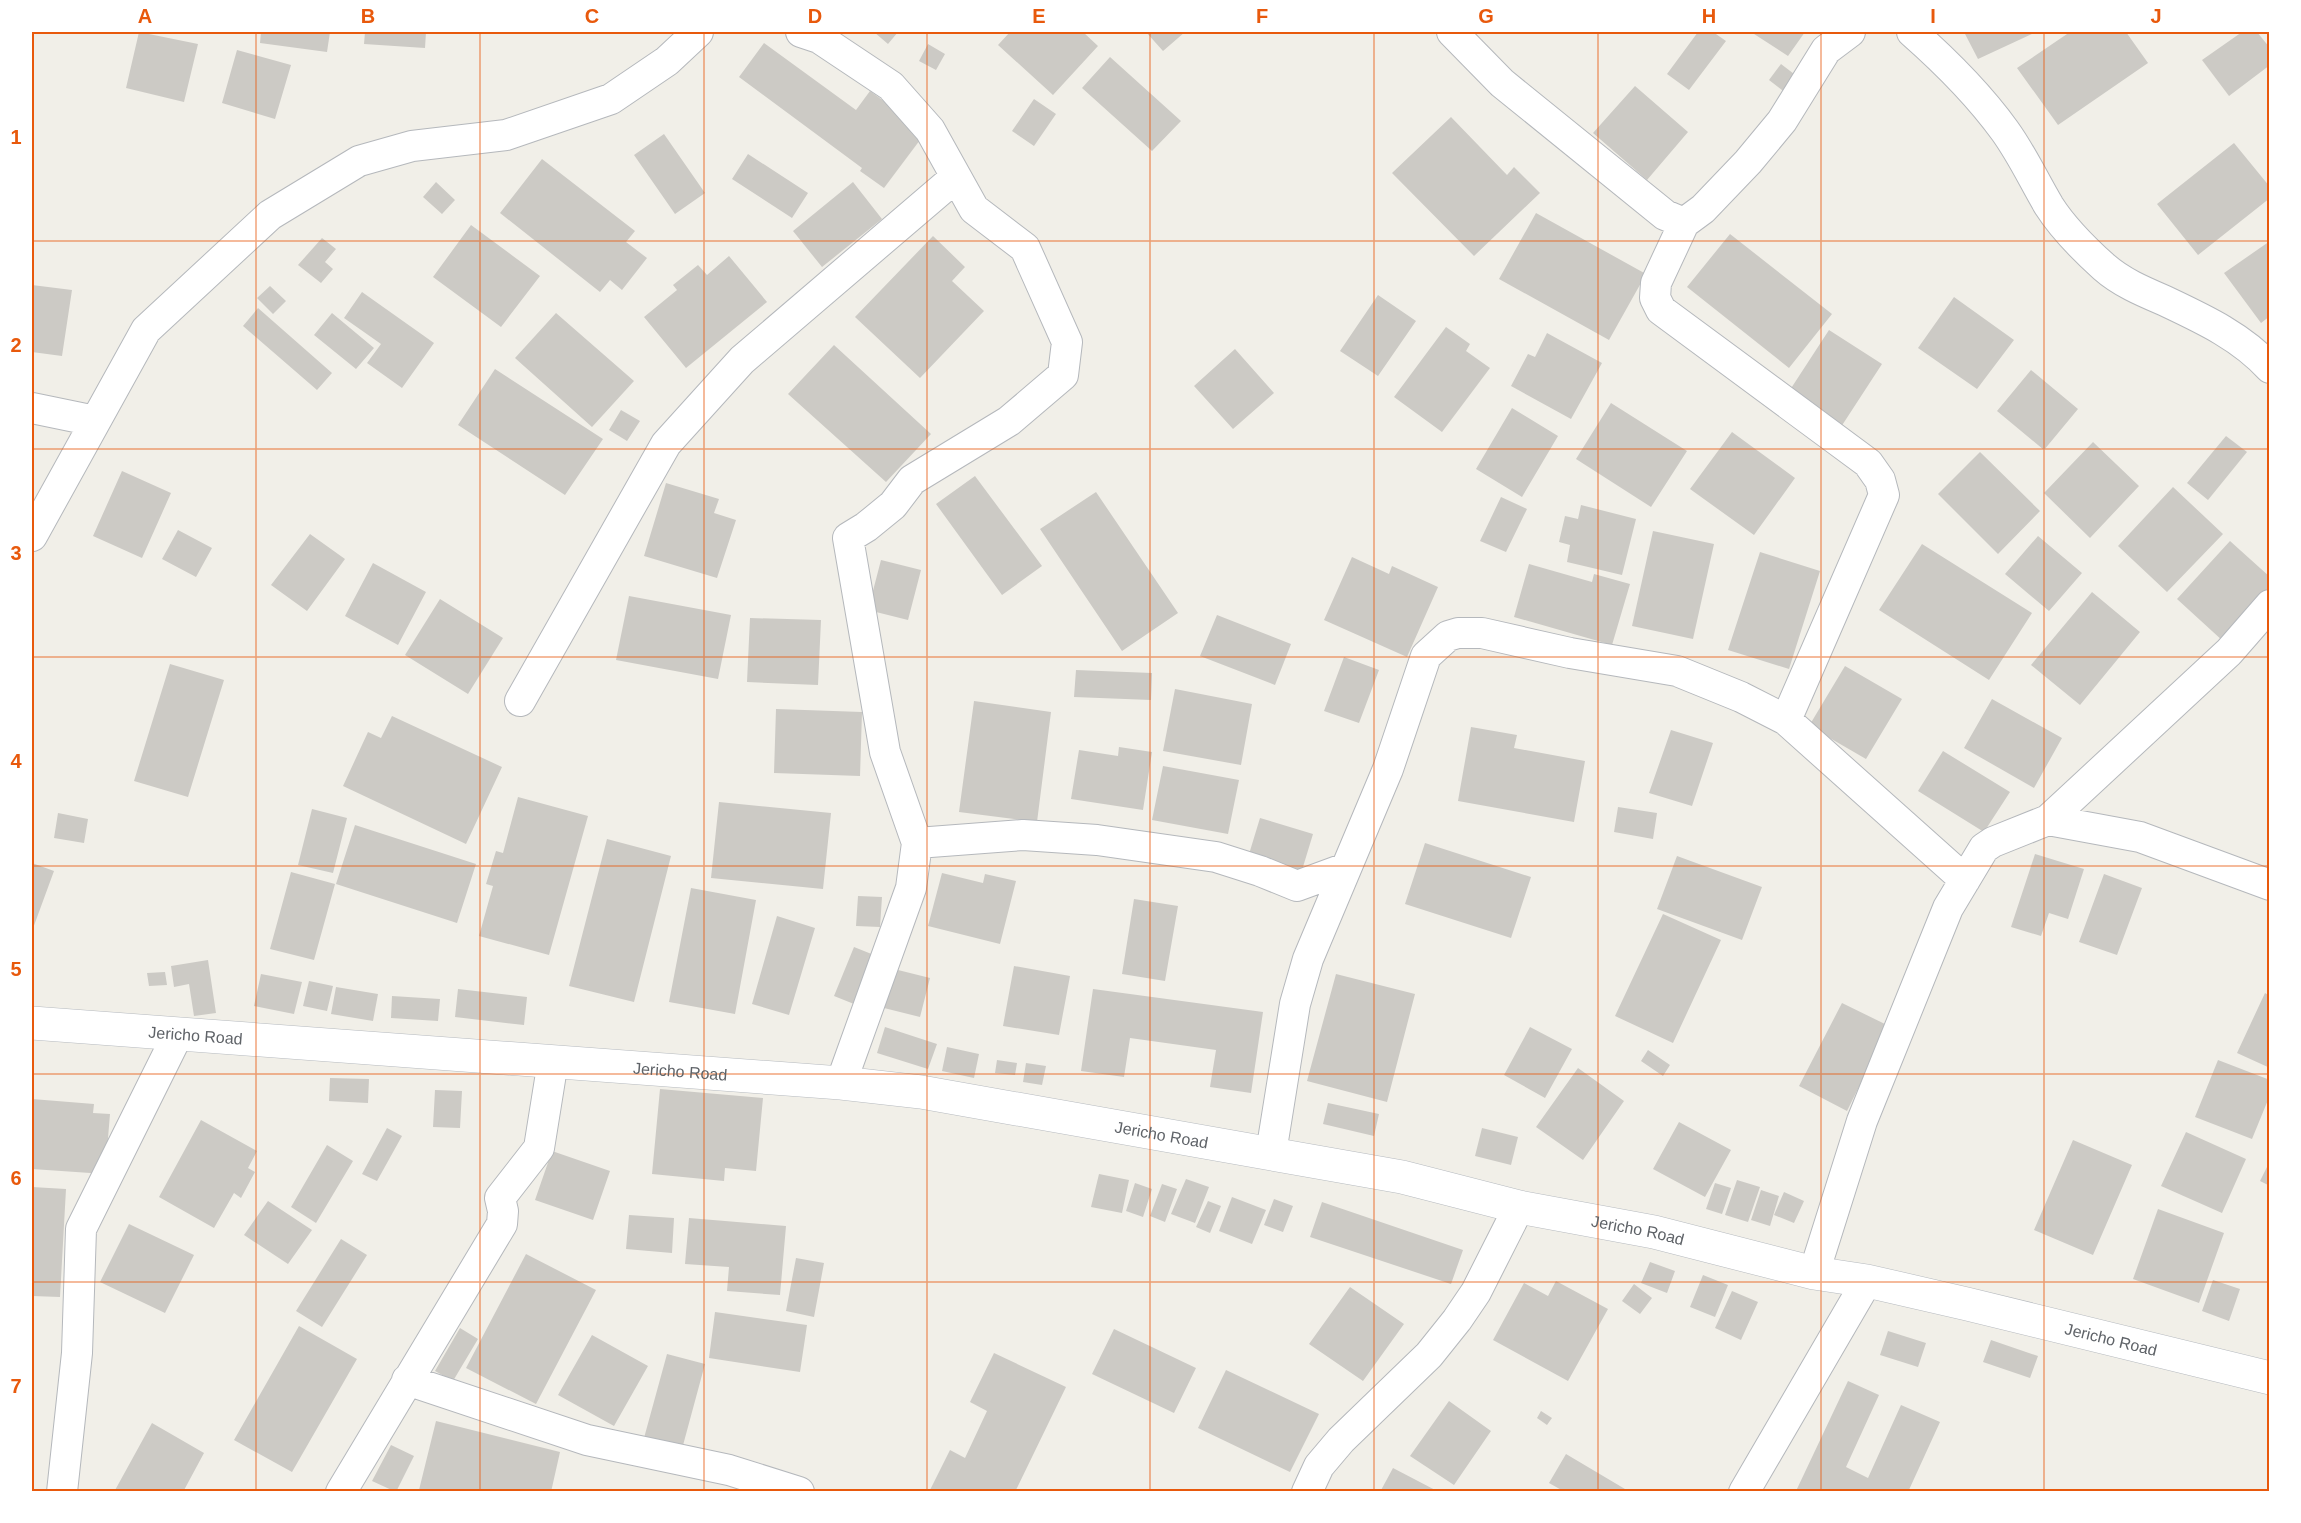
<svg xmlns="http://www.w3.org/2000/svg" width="2301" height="1523" viewBox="0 0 2301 1523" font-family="Helvetica,sans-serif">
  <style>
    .building { fill: #cccac5 }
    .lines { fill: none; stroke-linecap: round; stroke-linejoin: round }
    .street-casing { stroke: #b5b8bc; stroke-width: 32 }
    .secondary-casing { stroke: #b6babf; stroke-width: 34 }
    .street { stroke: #fff; stroke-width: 30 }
    .secondary { stroke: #fff; stroke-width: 33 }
    .grid { fill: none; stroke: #e8590c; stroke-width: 1.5; stroke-opacity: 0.55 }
    .labels { text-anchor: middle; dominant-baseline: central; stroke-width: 6; stroke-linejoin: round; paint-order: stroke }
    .street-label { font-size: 16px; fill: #5f6368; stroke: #fff }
    .neatline { fill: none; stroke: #e8590c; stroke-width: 2 }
    .grid-label { font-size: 20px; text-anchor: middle; font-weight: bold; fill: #e8590c }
  </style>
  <rect width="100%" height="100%" fill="#f1efe8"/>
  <path class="building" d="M139,32L198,44L184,102L126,88Z
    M261,32H330L327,52L260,43Z
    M365,32H426L425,48L364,44Z
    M874,32H898L888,44Z
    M1010,32H1083L1098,46L1053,95L998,45Z
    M1146,32H1185L1163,51Z
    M1698,32H1713L1726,41L1689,90L1667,74Z
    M1751,32H1805L1788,56Z
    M1964,32H2036L1978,59Z
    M2070,32H2126L2148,63L2058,125L2017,68Z
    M2242,32H2257L2270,48V65L2229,96L2202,60Z
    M764,43L856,110L870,91L926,132L884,188L860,171L862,168L739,77Z
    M928,44L945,54L936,70L919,61Z
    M237,50L291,65L275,119L222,103Z
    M1110,57L1181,121L1152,151L1082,88Z
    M1781,64L1798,77L1786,93L1769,80Z
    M1635,86L1688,132L1647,180L1593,133Z
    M1034,99L1056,114L1034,146L1012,131Z
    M1451,117L1507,175L1514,167L1540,193L1474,256L1392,173Z
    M664,134L705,193L675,214L634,155Z
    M2234,143L2270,187V198L2198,255L2157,204Z
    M748,154L808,193L792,218L732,179Z
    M542,159L635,231L626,242L647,258L622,290L610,280L600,292L500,213Z
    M436,182L455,200L442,214L423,197Z
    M853,182L882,219L822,267L793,231Z
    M1536,213L1646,274L1609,340L1499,279Z
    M471,225L540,276L501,327L433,277Z
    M1730,234L1832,314L1789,368L1687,287Z
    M933,236L965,267L952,281L984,311L920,378L855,317Z
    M322,238L336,249L325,262L333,269L321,283L298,265Z
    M2270,241V316L2261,323L2224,273Z
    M729,256L767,302L686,368L644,317L677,290L673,285L698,265L707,275Z
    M32,285L72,290L62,356L32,352Z
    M270,286L286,301L273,314L257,298Z
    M362,292L434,343L402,388L367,363L381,344L344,318Z
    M1378,295L1416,321L1378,376L1340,351Z
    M1954,297L2014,340L1977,389L1918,348Z
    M258,308L332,373L317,390L243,326Z
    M332,313L374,348L356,369L314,335Z
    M556,313L634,381L592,427L515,358Z
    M1446,327L1470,344L1466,351L1490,368L1442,432L1394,397Z
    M1829,330L1882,364L1839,430L1786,396Z
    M1547,333L1602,363L1571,419L1511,386L1528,354L1535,357Z
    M834,345L931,434L886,482L788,394Z
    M1235,349L1274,393L1233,429L1194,386Z
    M495,369L603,439L565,495L458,425Z
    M2031,370L2078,409L2044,450L1997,411Z
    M1611,403L1687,451L1651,507L1576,459Z
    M1512,408L1558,436L1522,497L1476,469Z
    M621,410L640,421L627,441L609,430Z
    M1732,432L1795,478L1754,535L1690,489Z
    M2226,436L2247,452L2208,500L2187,483Z
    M2093,442L2139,486L2090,538L2044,493Z
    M1980,452L2040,511L1998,554L1938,494Z
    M122,471L171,493L142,558L93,536Z
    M975,476L1042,566L1002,595L936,504Z
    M666,483L719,499L714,513L736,520L717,578L644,556Z
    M2173,487L2223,534L2167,592L2118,546Z
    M1096,492L1178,613L1122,651L1040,529Z
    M1501,497L1527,509L1506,552L1480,541Z
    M1581,505L1636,519L1622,575L1567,562L1570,545L1559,542L1565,516L1578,519Z
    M178,530L212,548L196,577L162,559Z
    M1653,531L1714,544L1693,639L1632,626Z
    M310,534L345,559L307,611L271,585Z
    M2038,536L2082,573L2049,611L2005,574Z
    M2230,541L2270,577V592L2224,642L2177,599Z
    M1922,544L2032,613L1989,680L1879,610Z
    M1760,552L1820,571L1789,669L1728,650Z
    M1352,557L1389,574L1392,566L1438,587L1407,657L1324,620Z
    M881,560L921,570L908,620L868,610Z
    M373,563L426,592L398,645L345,616Z
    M1529,564L1592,582L1594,574L1630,584L1612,645L1514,617Z
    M2092,592L2140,632L2080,705L2031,665Z
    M629,596L731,615L718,679L616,660Z
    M440,599L503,638L468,694L405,655Z
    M1217,615L1291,644L1275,685L1200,656Z
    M750,618L821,620L818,685L747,682Z
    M1344,657L1379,670L1359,723L1324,711Z
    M170,664L224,680L188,797L134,781Z
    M1845,666L1902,699L1866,759L1809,726Z
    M1076,670L1152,673L1151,700L1074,697Z
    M1175,689L1252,704L1241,765L1163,751Z
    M1992,699L2062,738L2034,788L1964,748Z
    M974,701L1051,712L1037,822L959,812Z
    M776,709L862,712L860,776L774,773Z
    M392,716L502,767L466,844L343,786L368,732L381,738Z
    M1471,727L1517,735L1514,748L1585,761L1574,822L1458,801Z
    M1671,730L1713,743L1692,806L1649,793Z
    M1119,747L1152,752L1143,810L1071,799L1079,750L1118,756Z
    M1943,751L2010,792L1984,832L1918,791Z
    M1163,766L1239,780L1228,834L1152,820Z
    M518,797L588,816L549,955L479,936L493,886L486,884L496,851L503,853Z
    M719,802L831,813L823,889L711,878Z
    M1618,807L1657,813L1653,839L1614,832Z
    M312,809L347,818L333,873L298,865Z
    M58,813L88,819L84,843L54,838Z
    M1260,818L1313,834L1299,880L1246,864Z
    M355,825L476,864L457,923L336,884Z
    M607,839L671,856L634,1002L569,986Z
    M1425,843L1531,877L1511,938L1405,904Z
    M2035,854L2084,869L2068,919L2049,913L2041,936L2011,927Z
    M1677,856L1762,887L1742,940L1657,909Z
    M32,863L54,871L32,931Z
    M291,872L335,884L314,960L270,949Z
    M942,873L983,883L985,874L1016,881L1000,944L928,926Z
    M2104,874L2142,888L2117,955L2079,942Z
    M691,888L756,900L735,1014L669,1002Z
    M858,896L882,897L880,927L856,926Z
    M1134,899L1178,906L1165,981L1122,974Z
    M1663,914L1721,940L1673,1043L1615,1016Z
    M777,916L815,928L789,1015L752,1004Z
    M854,947L874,955L854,1004L834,996Z
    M208,960L216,1013L194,1016L189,984L174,987L171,966Z
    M1014,966L1070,976L1059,1035L1003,1026Z
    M894,969L930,978L920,1017L884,1008Z
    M165,972L167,985L149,986L147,973Z
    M261,974L302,982L294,1014L254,1006Z
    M1336,974L1415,994L1387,1102L1307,1081Z
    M309,981L333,986L327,1011L303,1006Z
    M336,987L378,994L373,1021L331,1014Z
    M458,989L527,997L524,1025L455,1017Z
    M1093,989L1263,1012L1251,1093L1210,1087L1216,1050L1130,1038L1124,1077L1081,1071Z
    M2265,993L2270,996V1068L2237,1053Z
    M392,996L440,999L438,1021L391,1018Z
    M1842,1003L1889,1026L1847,1111L1799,1086Z
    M885,1027L937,1044L928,1069L877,1053Z
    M1530,1027L1572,1049L1545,1098L1504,1075Z
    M947,1047L979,1054L974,1078L942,1071Z
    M1648,1050L1670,1065L1663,1076L1641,1061Z
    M997,1060L1017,1063L1015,1075L995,1073Z
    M2218,1060L2270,1080V1095L2252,1139L2195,1117Z
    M1026,1063L1046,1066L1042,1085L1023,1082Z
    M1578,1068L1624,1101L1583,1160L1536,1127Z
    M330,1078L369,1079L368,1103L329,1101Z
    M660,1089L763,1098L756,1171L725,1168L724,1181L652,1174Z
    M435,1090L462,1091L460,1128L433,1127Z
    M32,1099L94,1104L93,1113L110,1114L105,1174L32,1169Z
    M1328,1103L1379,1114L1374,1136L1323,1124Z
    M201,1120L257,1151L248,1168L255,1172L241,1198L234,1193L214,1228L159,1197Z
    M1679,1122L1731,1150L1705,1197L1653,1169Z
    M387,1128L402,1136L377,1181L362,1174Z
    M1482,1128L1518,1137L1511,1165L1475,1156Z
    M2186,1132L2246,1159L2222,1213L2161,1186Z
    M2073,1140L2132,1165L2093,1255L2034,1230Z
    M327,1145L353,1161L316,1223L291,1207Z
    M552,1151L610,1171L593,1220L535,1200Z
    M2270,1161V1186L2260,1181Z
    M1099,1174L1129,1180L1122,1213L1091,1207Z
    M1186,1179L1209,1187L1195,1223L1171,1214Z
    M1737,1180L1760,1187L1748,1222L1725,1215Z
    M1135,1183L1152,1189L1143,1217L1126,1211Z
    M1715,1183L1731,1188L1722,1214L1706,1209Z
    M1162,1184L1177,1189L1165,1222L1150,1216Z
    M32,1187L66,1189L60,1297L32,1296Z
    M1761,1190L1779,1196L1770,1226L1751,1220Z
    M1784,1192L1804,1201L1794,1223L1774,1215Z
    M1232,1197L1266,1210L1252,1244L1219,1231Z
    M1274,1199L1293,1206L1283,1232L1264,1225Z
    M268,1201L312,1230L288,1264L244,1235Z
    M1208,1201L1221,1206L1210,1233L1196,1227Z
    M1322,1202L1463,1250L1451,1284L1310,1237Z
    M2158,1209L2224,1233L2199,1303L2133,1279Z
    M629,1215L674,1218L672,1253L626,1249Z
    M689,1218L786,1226L780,1295L727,1291L729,1267L685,1264Z
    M129,1224L194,1255L165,1313L100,1282Z
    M341,1239L367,1255L322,1327L296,1311Z
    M526,1254L596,1290L536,1404L466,1368Z
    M796,1258L824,1263L814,1317L786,1311Z
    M1650,1262L1675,1271L1667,1293L1641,1283Z
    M1703,1275L1728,1285L1715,1317L1690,1307Z
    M2213,1280L2240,1289L2229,1321L2202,1311Z
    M1556,1281L1608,1309L1568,1381L1493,1340L1524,1283L1548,1296Z
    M1634,1284L1652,1298L1640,1314L1622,1301Z
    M1350,1287L1404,1324L1363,1381L1309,1344Z
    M1732,1291L1758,1302L1741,1340L1715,1328Z
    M715,1312L807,1325L800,1372L709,1358Z
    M299,1326L357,1359L292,1472L234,1440Z
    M460,1328L478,1339L453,1381L435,1371Z
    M1114,1329L1196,1368L1174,1413L1092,1374Z
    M1888,1331L1926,1343L1918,1367L1880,1355Z
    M592,1335L648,1366L614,1426L558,1395Z
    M1991,1340L2038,1356L2030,1378L1983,1362Z
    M994,1353L1066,1387L1015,1492H929L950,1450L965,1458L987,1411L970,1402Z
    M667,1354L705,1364L682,1449L644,1438Z
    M1226,1370L1319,1414L1290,1472L1198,1428Z
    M1848,1381L1879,1395L1846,1467L1868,1478L1901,1405L1940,1422L1908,1492L1796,1491Z
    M1449,1401L1491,1431L1454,1485L1410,1456Z
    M1541,1411L1552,1418L1547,1425L1537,1418Z
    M436,1421L560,1452L551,1492H427L419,1490Z
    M152,1423L204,1453L183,1492H114Z
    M391,1445L414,1456L396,1492L372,1481Z
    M1566,1454L1625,1489L1623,1492H1565L1549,1483Z
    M1393,1468L1439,1492H1380Z"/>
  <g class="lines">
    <g class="street-casing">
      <path id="street" d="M801,32L819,38L891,86L930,130L974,209L1025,248L1067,342L1063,375L1009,421L912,480L893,505L866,527L848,538L885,752L917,843L911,888L841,1083
        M1452,32L1502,83L1665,215L1684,223L1703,209L1748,162L1782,121L1826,50L1850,32
        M1912,32C1946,62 1979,95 2005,131C2023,156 2034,181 2049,206C2063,228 2084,249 2104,267C2121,282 2142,291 2163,300C2201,318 2241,336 2270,368
        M1684,223L1656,283L1655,298L1661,310L1868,463L1880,480L1884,495L1786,720
        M32,408L95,421
        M32,536L146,330L270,215L359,161L412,146L506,135L611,99L667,61L698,32
        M520,701L666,444L742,360L956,177
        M2048,820L2140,837L2270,885
        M917,843L1023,835L1097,840L1216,857L1260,871L1297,886L1346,868
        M1271,1153L1295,1004L1308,959L1388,769L1426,656L1448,636L1458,633H1482L1570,653L1677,671L1741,697L1786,720L1965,880
        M1814,1273L1862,1121L1948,908L1984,848L1993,842L2048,820L2229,652L2270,605
        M407,1380L587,1440L729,1470L799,1492
        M62,1492L77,1353L81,1229L178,1034
        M341,1492L502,1224L503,1211L500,1198L539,1148L553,1061
        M1307,1492L1319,1466L1341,1440L1429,1355L1457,1320L1476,1292L1519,1207
        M1744,1492L1867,1281"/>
    </g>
    <g class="secondary-casing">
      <g id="secondary">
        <path id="s1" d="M32,1023L841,1083L921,1092L1402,1177L1519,1207L1654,1232L1814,1273L1867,1281L1967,1304L2270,1378"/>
      </g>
    </g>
    <use href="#street" class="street"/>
    <use href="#secondary" class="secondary"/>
  </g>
  <path class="grid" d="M256,32V1492M480,32V1492M704,32V1492M927,32V1492M1150,32V1492M1374,32V1492M1598,32V1492M1821,32V1492M2044,32V1492M32,241H2270M32,449H2270M32,657H2270M32,866H2270M32,1074H2270M32,1282H2270"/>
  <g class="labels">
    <g class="street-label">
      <text stroke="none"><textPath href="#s1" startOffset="164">Jericho Road</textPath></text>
      <text stroke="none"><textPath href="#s1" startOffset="650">Jericho Road</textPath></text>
      <text stroke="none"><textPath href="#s1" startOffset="1136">Jericho Road</textPath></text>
      <text stroke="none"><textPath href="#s1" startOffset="1622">Jericho Road</textPath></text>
      <text stroke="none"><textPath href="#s1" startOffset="2108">Jericho Road</textPath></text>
    </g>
  </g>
  <rect width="2301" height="1523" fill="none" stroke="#ffffff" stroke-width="66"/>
  <rect x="33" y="33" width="2235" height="1457" class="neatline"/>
  <g class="grid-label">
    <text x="145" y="23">A</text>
    <text x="368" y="23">B</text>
    <text x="592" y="23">C</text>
    <text x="815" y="23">D</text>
    <text x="1039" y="23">E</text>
    <text x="1262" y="23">F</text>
    <text x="1486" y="23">G</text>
    <text x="1709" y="23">H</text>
    <text x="1933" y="23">I</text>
    <text x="2156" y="23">J</text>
    <text x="16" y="144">1</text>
    <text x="16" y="352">2</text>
    <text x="16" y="560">3</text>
    <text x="16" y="768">4</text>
    <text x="16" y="976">5</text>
    <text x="16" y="1185">6</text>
    <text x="16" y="1393">7</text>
  </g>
</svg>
